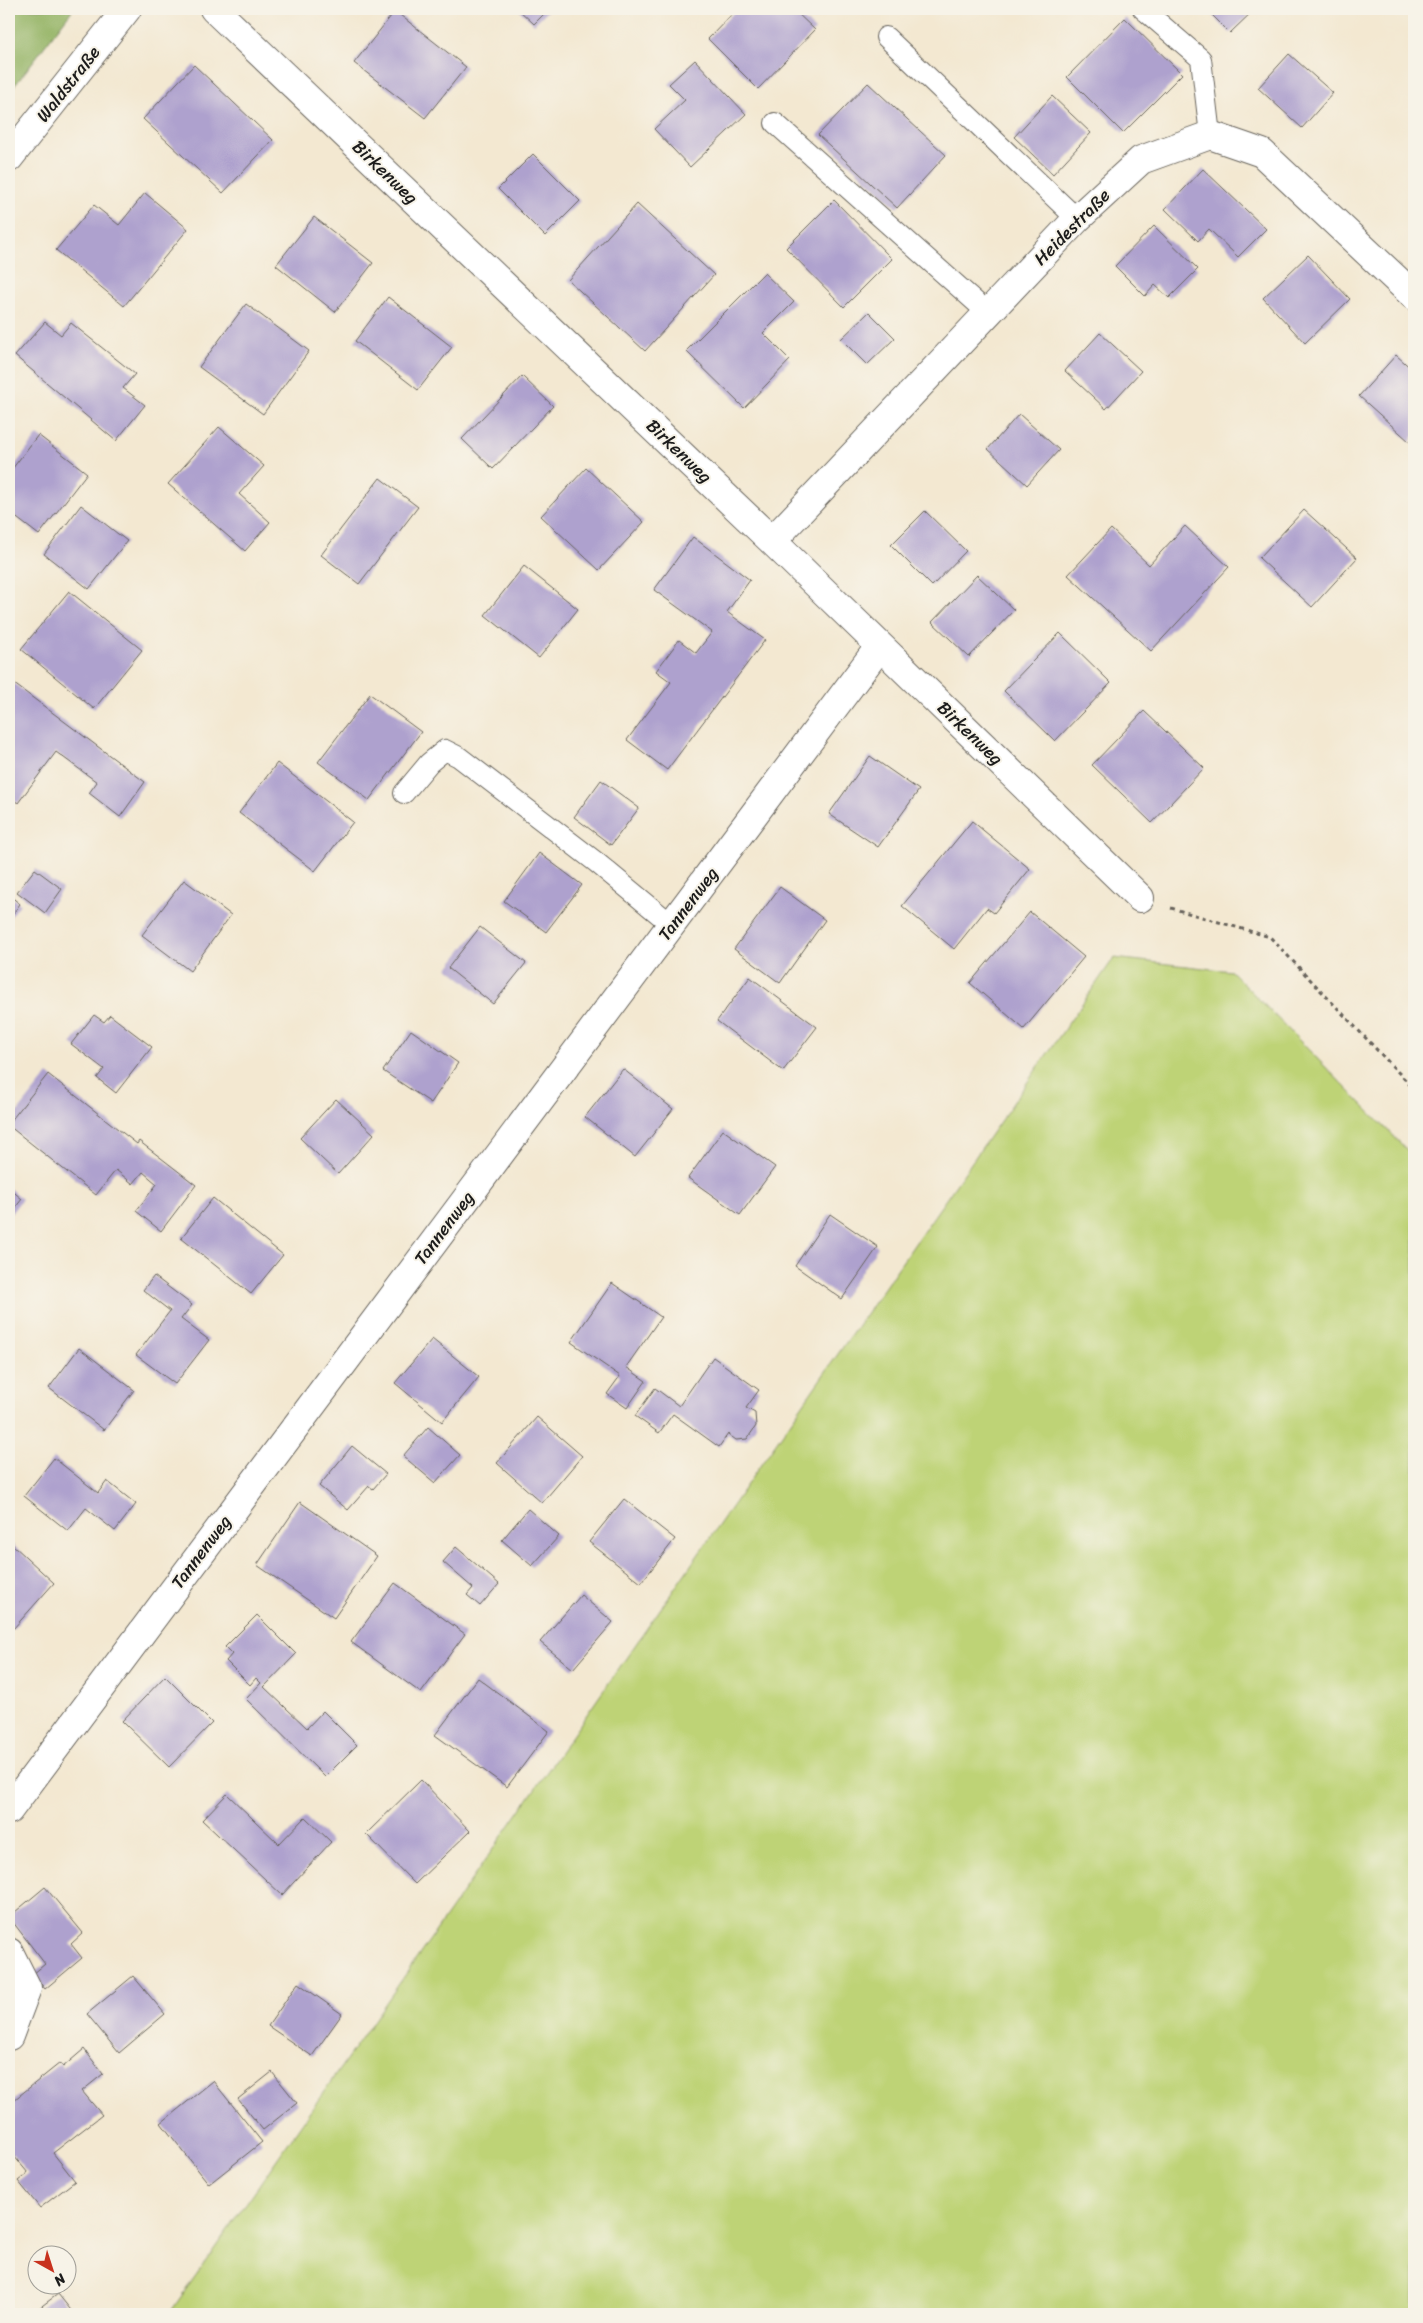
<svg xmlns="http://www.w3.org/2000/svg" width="1423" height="2323" viewBox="0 0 1423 2323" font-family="Sriracha,sans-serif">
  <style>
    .green { fill: #bed376; stroke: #6d7849 }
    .forest { fill: #96b567; stroke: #596842 }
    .building { fill: #aea1ce }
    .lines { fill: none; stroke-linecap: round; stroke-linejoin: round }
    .lane-casing { stroke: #67635b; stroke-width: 22 }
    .street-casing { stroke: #67635b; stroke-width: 30 }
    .path { stroke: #67635b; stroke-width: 3; stroke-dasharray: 4 4; stroke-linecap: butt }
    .lane { stroke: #fff; stroke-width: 20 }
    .street { stroke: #fff; stroke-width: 28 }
    .labels { text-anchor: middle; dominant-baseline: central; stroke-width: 4; stroke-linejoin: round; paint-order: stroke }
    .street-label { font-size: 18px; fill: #1c1c1c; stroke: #f7f3e8 }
  </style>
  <rect width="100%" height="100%" fill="#f7f3e8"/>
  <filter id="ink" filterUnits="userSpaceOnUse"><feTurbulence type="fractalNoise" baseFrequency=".02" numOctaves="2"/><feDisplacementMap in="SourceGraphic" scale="10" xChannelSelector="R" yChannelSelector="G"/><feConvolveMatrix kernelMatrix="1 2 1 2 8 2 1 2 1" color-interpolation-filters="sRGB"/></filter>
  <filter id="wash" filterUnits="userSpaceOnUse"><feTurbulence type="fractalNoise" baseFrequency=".0096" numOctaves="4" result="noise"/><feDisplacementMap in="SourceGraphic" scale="20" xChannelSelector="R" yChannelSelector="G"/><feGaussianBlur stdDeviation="1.12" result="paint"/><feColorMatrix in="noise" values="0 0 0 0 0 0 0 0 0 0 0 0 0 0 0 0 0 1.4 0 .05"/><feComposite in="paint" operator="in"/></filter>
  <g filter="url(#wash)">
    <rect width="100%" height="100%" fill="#f3e8d1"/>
    <path class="green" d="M1114,958L1231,971L1414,1157V2314H169Z"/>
    <path class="forest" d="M9,9H73L9,93Z"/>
    <g id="blocks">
      <path class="building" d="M518,9H549L534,24Z
        M737,9H793L815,30L758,89L708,39Z
        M1206,9H1255L1230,33Z
        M395,11L466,67L425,118L354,63Z
        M1125,18L1182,74L1123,133L1067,77Z
        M1289,54L1333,93L1302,128L1258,88Z
        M695,60L746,114L690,167L654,129L685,100L669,84Z
        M194,65L273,140L223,193L143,119Z
        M868,83L946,155L897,208L818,135Z
        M1052,96L1091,133L1053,174L1014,137Z
        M533,154L580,201L545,236L498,189Z
        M1203,169L1266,229L1238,257L1209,229L1198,241L1165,209Z
        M145,193L188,229L124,306L56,250L94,205L119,225Z
        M834,200L892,259L844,307L786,248Z
        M637,204L714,275L645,351L568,280Z
        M314,217L373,263L335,312L276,265Z
        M1154,226L1198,269L1169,298L1155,285L1145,296L1115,266Z
        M1308,255L1350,299L1305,343L1263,298Z
        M764,273L794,302L763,333L790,360L744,408L686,351Z
        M388,297L452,347L418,390L355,341Z
        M246,304L309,351L263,414L199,367Z
        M869,312L895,338L867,365L841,339Z
        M45,322L61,335L71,323L135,374L123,388L145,405L116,441L15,356Z
        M1100,333L1141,371L1106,409L1065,371Z
        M1396,355L1414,371V436L1410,442L1359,396Z
        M522,376L553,406L493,469L462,439Z
        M1019,414L1059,450L1027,485L988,449Z
        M219,427L264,466L239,494L270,522L245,551L168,484Z
        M38,435L87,473L39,535L9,512V473Z
        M586,468L644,522L599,570L541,516Z
        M380,478L418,507L359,584L321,555Z
        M81,505L127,541L89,589L44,554Z
        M1304,510L1357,558L1312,607L1259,558Z
        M925,511L966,551L932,586L891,545Z
        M1185,526L1229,567L1151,651L1068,575L1111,529L1149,565Z
        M693,537L750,580L727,612L765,640L667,770L627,740L671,682L656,671L679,640L696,653L712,632L654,590Z
        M524,566L578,609L539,658L485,615Z
        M977,575L1014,610L969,657L932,622Z
        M69,591L142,650L94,709L21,649Z
        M1060,633L1111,683L1055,741L1004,691Z
        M9,680L145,782L120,817L89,793L97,782L56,752L18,803L9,797Z
        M370,694L421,732L369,800L318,762Z
        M1144,711L1204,768L1152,823L1092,765Z
        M870,756L919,790L878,847L829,814Z
        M277,763L353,822L315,871L239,813Z
        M601,780L639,808L611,845L574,817Z
        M972,821L1030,869L994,913L987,908L954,949L902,906Z
        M539,853L582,885L546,932L504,901Z
        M35,869L62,889L45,913L17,892Z
        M184,880L231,915L190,971L142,935Z
        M780,887L825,920L780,983L734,949Z
        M9,895L20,904L9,919Z
        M1030,912L1084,957L1024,1029L970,983Z
        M480,927L526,963L493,1004L448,968Z
        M750,977L817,1027L783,1071L717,1021Z
        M94,1015L104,1022L110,1015L152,1047L116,1093L97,1078L104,1069L71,1044Z
        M411,1030L458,1063L431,1103L383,1071Z
        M623,1069L673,1109L635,1157L585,1117Z
        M48,1074L137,1144L139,1141L196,1185L161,1231L136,1211L157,1184L143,1172L133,1184L116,1170L96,1195L9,1126V1123Z
        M336,1099L374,1134L338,1174L300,1138Z
        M723,1130L775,1167L740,1215L688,1178Z
        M9,1188L22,1199L9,1216Z
        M213,1198L283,1255L251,1294L181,1238Z
        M830,1214L878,1247L842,1299L795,1266Z
        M154,1276L192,1305L181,1319L209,1340L175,1384L136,1355L170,1311L143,1290Z
        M612,1283L661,1317L626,1367L646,1381L627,1408L607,1394L620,1376L571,1342Z
        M432,1339L479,1377L442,1422L395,1383Z
        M79,1348L134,1390L104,1430L49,1388Z
        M713,1357L759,1390L746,1408L755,1413L756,1426L747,1439L736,1440L728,1434L719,1447L673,1414L659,1433L635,1416L655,1388L679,1406Z
        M537,1417L582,1456L542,1503L497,1463Z
        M428,1427L460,1455L435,1483L403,1456Z
        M352,1446L386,1474L373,1489L369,1486L348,1510L319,1486Z
        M54,1458L98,1493L107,1481L136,1504L115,1531L86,1508L68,1531L24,1496Z
        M624,1499L675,1539L641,1583L589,1542Z
        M300,1502L377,1556L334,1618L257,1565Z
        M528,1509L559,1536L532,1566L502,1540Z
        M13,1545L54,1583L13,1629L9,1625V1550Z
        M456,1547L499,1584L480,1606L467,1595L473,1588L443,1562Z
        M395,1583L465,1634L421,1693L351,1642Z
        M581,1595L613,1622L573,1669L540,1642Z
        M257,1615L296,1654L264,1687L307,1728L323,1711L357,1745L325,1777L246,1699L261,1683L256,1678L250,1685L226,1661L232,1654L225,1647Z
        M165,1676L212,1723L169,1767L122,1721Z
        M478,1678L549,1731L507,1787L435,1735Z
        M421,1780L470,1831L415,1884L366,1834Z
        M227,1794L279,1844L305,1817L331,1842L282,1895L202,1820Z
        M45,1887L83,1933L71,1944L82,1958L45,1989L33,1974L45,1964L9,1917Z
        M133,1976L165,2014L119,2053L87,2014Z
        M298,1983L342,2014L312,2056L268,2026Z
        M84,2049L103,2074L82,2091L102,2115L53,2153L75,2181L40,2208L18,2181L28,2173L9,2150V2104L60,2063L63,2067Z
        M272,2072L297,2103L263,2130L238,2099Z
        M213,2081L262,2142L209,2184L161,2123Z
        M58,2294L74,2314H31Z"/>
    </g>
  </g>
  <g filter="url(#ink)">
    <use href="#blocks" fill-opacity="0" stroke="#67635b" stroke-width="1"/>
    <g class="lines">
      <g class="lane-casing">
        <path id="lane" d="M1143,9L1201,59L1210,135
          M886,37L1077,219
          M775,123L988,313
          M404,793L429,763L445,750L459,757L596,862L672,925"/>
      </g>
      <g class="street-casing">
        <path id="street" d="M214,9L772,541L1140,898
          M9,158L127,9
          M772,541L1077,219L1141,160L1210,135L1262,153L1414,296
          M9,1810L880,646
          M9,1952L27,1988L9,2036"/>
      </g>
      <path class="path" d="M1171,908L1270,937L1414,1089"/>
      <use href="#lane" class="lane"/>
      <use href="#street" class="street"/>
    </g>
  </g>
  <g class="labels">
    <g class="street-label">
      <text transform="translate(68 84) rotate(-52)">Waldstraße</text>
      <text transform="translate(385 172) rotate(44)">Birkenweg</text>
      <text transform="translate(1072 227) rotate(-45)">Heidestraße</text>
      <text transform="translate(679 451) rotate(44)">Birkenweg</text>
      <text transform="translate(970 733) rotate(44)">Birkenweg</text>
      <text transform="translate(688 904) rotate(-53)">Tannenweg</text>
      <text transform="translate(444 1228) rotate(-53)">Tannenweg</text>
      <text transform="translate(201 1552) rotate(-53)">Tannenweg</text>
    </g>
  </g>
  <rect width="1423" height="2323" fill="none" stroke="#f7f3e8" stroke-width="30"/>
  <g transform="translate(52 2270) rotate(141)"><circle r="24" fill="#f7f3e8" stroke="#9f9d96"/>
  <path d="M0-4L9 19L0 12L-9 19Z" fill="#c8321e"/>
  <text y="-8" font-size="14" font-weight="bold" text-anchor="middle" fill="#1c1c1c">N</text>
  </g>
</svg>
